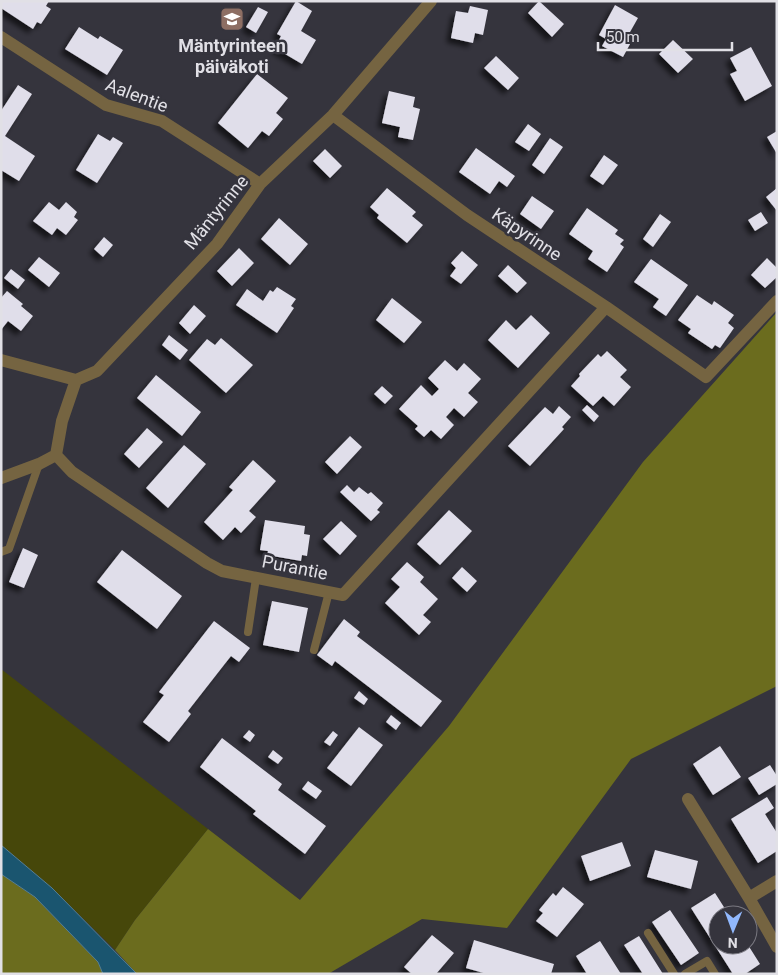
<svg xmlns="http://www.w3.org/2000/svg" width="778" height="975" viewBox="0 0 778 975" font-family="Roboto,sans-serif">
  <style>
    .green { fill: #46470a }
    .forest { fill: #6b6c1e }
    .water { fill: #1a556f; stroke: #567f93 }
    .building { fill: #e0deea; filter: url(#shadow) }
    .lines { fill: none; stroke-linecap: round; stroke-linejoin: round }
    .lane { stroke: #756441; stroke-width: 8 }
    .street { stroke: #756441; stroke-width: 12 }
    .labels { text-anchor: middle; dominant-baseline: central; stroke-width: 5; stroke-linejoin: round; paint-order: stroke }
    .poi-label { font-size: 18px; font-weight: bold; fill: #e1e0e6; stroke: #35343d }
    .street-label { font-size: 18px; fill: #e1e0e6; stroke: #35343d }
  </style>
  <defs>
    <filter id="shadow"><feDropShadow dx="-4.5" dy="4.5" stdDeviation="2.5" flood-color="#0009"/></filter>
  </defs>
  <rect width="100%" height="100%" fill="#35343d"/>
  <path class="green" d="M1,669L208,829L135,920L115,950L52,888L1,845Z"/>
  <path class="forest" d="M777,312V686L631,759L507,928L422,919L328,974H137L115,950L135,920L208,829L300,900L449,726L643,462Z
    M1,874L35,897L98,962L103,974H1Z"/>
  <path class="water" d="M1,845L52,888L137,974H103L98,962L35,897L1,874Z"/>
  <path class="building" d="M1,1H49L46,6L51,9L41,24L37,22L33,29L1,8Z
    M296,1L312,11L301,31L316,40L302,64L275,48L281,36L277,34Z
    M539,1L564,24L552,37L528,13Z
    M615,5L638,18L630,32L635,35L623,57L602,46L606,39L599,35Z
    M470,6L488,10L483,35L475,33L473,43L451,38L456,11L468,13Z
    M258,7L268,12L256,33L246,27Z
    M79,27L98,39L100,36L123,50L107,75L65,49Z
    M673,40L693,59L678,73L659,54Z
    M751,47L772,86L745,101L730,74L737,71L730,58Z
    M496,56L519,78L508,90L484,68Z
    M257,74L288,98L276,113L283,119L269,136L262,131L248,148L218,123Z
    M18,85L32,94L5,136L35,156L19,181L1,170V111Z
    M389,91L415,97L413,107L420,109L413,140L398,137L400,127L382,123Z
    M528,124L541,134L529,151L515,142Z
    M777,131V154L767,137Z
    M98,134L110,141L113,137L123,143L97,183L76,170Z
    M550,138L563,147L544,174L532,165Z
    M476,148L515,176L507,187L499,181L490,194L459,172Z
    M325,149L342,166L330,178L313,161Z
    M604,155L618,165L603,185L590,176Z
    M387,188L416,212L412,216L423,225L407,243L377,218L379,215L370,207Z
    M777,188V211L766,197Z
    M532,196L554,211L541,229L520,214Z
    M49,202L59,210L66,202L77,212L74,217L78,220L66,235L57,228L52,235L33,221Z
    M587,208L618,230L615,234L624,240L620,244L624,247L607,272L588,259L593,251L569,234Z
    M761,212L768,223L755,231L748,220Z
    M660,214L671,222L653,247L643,239Z
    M279,218L308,244L290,265L261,239Z
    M104,237L113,245L103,257L94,249Z
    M239,248L254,263L232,286L217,271Z
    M462,251L478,265L461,284L450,276L456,268L451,263Z
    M39,257L60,273L49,287L28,270Z
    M767,258L777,268V277L765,288L751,275Z
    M651,259L688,285L666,316L653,307L659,299L634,282Z
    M508,265L527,283L517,293L498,276Z
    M11,269L25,280L18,289L4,278Z
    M277,287L296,299L291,306L294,308L277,333L236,305L247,289L263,301L270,290L273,292Z
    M7,291L23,304L21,306L33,316L21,331L8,321L1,330V298Z
    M697,295L712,305L714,301L734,315L728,323L734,328L720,348L715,345L712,349L688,333L691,329L678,320Z
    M392,298L422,322L404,343L376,320Z
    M194,305L206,316L190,334L179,323Z
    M531,315L550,333L518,368L488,340L506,320L516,330Z
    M169,335L188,350L180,360L162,345Z
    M221,338L253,365L226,393L189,360L207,339L215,345Z
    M607,351L627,370L620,377L631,387L614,406L603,396L593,406L571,386L580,376L579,374L598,354L601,357Z
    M445,360L457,371L464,363L481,379L468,393L478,402L464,417L454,408L446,417L454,425L441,439L431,430L424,437L415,429L418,426L399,409L421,385L432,396L439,389L428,378Z
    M156,375L201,412L182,436L137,398Z
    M382,386L393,396L385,404L374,394Z
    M587,405L599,416L594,422L582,410Z
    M559,406L571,417L562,427L564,429L530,466L508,446L545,407L553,414Z
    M147,428L163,442L139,468L124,454Z
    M350,436L362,447L337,474L325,462Z
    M184,445L206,464L168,508L146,488Z
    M253,460L276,481L249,511L256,517L241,533L235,527L223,540L204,522L233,490L229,487Z
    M347,485L354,492L359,487L368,494L371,492L383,503L377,510L380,512L371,521L340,492Z
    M449,510L472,531L440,565L417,544Z
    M265,520L305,526L304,534L310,535L307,556L302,555L301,561L267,555L268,551L260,550Z
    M341,521L357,536L340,555L323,539Z
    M23,548L38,555L24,588L9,582Z
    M122,550L182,596L157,629L97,582Z
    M407,562L424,577L420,582L438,599L423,615L431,622L419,635L385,603L400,587L391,579Z
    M462,567L477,581L467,592L452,578Z
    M272,601L308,608L299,652L263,645Z
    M344,619L360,632L357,636L442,701L421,727L335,661L332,666L317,655Z
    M214,621L250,648L239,662L231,656L188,711L191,714L169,742L143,722L164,695L159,692Z
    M359,691L368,699L364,705L354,698Z
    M391,715L401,723L396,730L386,722Z
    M359,727L383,745L351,786L327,768Z
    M249,730L255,735L250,742L243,737Z
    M333,731L338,735L330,746L324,742Z
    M222,738L282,784L278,790L326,826L305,854L253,814L256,811L200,767Z
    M720,746L741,777L713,795L693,764Z
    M273,750L283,758L278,764L268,757Z
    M770,765L777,776V784L759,795L748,778Z
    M308,781L322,791L316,799L302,789Z
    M767,797L774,808L765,814L777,833V851L758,863L731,819Z
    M622,842L631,866L590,881L581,856Z
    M655,850L698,861L691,889L647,877Z
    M563,887L584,904L557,937L536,921L543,913L539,910L553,893L556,896Z
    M715,893L729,915H718V945H748L760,964L745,974H733L691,908Z
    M670,910L699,953L681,965L652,922Z
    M432,935L454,953L436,974H412L404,967Z
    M639,936L663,974H643L624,945Z
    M474,940L554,964L551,974H487L466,968Z
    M600,941L621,974H587L576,956Z"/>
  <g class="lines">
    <path class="lane" d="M1,552L9,549L39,464
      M248,632L256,578
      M314,650L329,592
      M648,933L674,974
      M685,974L707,961L715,974"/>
    <path class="street" d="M1,37L106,105L162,121L260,184
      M333,115L467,215L606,307L706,377L777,301
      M1,360L76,380L97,371L217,244L260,184L333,115L431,1
      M76,380L62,421L56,455L72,472L207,563L222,571L343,595L606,307
      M1,478L39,464L56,455
      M688,799L749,898L777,947
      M749,898L777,881"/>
  </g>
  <defs>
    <g id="school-square" transform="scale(1.25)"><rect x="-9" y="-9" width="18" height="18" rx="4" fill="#8d6e63" stroke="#35343d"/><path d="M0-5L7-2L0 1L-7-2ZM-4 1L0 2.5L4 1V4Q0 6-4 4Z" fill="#fff"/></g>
  </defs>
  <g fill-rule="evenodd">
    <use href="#school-square" x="232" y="19"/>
  </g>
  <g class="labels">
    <g class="poi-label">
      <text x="232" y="45">Mäntyrinteen<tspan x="232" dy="21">päiväkoti</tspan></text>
    </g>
    <g class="street-label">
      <text transform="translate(137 95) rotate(21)">Aalentie</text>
      <text transform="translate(216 212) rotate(-51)">Mäntyrinne</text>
      <text transform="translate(527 234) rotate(34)">Käpyrinne</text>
      <text transform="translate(295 567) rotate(11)">Purantie</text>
    </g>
  </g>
  <rect width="778" height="975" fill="none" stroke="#e1e0e6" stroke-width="5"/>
  <g transform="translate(733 930) rotate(181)"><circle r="24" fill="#35343d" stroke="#7a7981"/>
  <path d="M0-4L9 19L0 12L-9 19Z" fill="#91b8fd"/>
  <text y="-8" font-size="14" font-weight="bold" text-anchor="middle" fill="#e1e0e6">N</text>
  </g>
  <path d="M598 42v8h134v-8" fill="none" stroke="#e1e0e6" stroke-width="2.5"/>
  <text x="606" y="42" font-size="15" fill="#e1e0e6" stroke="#35343d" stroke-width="4" paint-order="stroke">50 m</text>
</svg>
